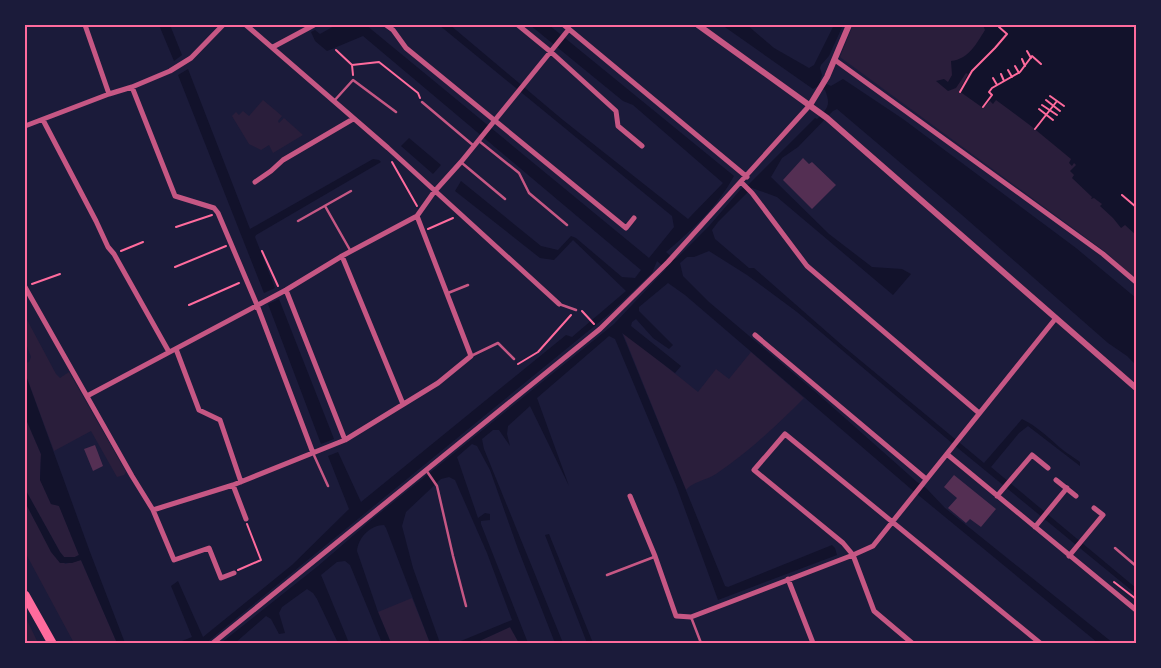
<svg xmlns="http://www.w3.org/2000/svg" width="1161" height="668" viewBox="0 0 1161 668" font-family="Lato,sans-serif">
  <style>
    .green { fill: #2a1e3b }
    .water { fill: #12122b }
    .building { fill: #542f53 }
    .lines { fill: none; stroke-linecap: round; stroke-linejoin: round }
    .path { stroke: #ff6b9d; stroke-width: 2 }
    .service { stroke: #c65784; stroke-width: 2.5 }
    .minor { stroke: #c65784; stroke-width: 5 }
    .tertiary { stroke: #c65784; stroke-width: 6 }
    .motorway { stroke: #ff6b9d; stroke-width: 9 }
    .neatline { fill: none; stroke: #ff6b9d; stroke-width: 2 }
  </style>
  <rect width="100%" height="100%" fill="#1b1b3a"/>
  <path class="green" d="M853,25H1136V280L1107,253L840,57Z
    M263,100L282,116L278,121L279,123L284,118L303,135L273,153L269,145L261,150L249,144L232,116L236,112L239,115L243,111L249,116Z
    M25,316L56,374L60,378L69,372L126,472L124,475L117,477L91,431L54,451L25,373V363L29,362L31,357L25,341Z
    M622,331L698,392L716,369L729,379L751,352L804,398C777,425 749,452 716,474C707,480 692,482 686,490Z
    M25,417L41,454L40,479L51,504L58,505L60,508L79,555L75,557H64L60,552L25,489Z
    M25,502L34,519L65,564L81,560L117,643H74L25,552Z
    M412,598L430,643H391L378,612Z
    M25,616L38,643H25Z
    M510,627L519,643H475Z"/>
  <path class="water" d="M159,25H170L182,55L174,61Z
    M336,25H366L649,258L674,227L672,216L439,25H450L563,120L688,219L723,183L633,105L623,101L530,25H549L734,176C718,206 692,230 666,252L674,259L677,258L709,226L741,189L749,184L815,118L817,119C828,108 831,105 825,90L818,86L813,89L722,25H747L774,48L809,68L814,65L834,25H843L829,56L821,65L820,68L822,75L820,81L831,86L843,79L903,119L1076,248L1136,298V365L1127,356L1108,343L962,215L837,109L833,111L798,147L782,158L771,177L829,234L872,267L902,269L911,274L893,295L777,197L752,188L718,222L712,230L715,239L749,268H754L843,346L984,463L1022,419C1036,426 1046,435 1057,445C1063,451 1072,456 1080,462V466L1028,426L1019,433L991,467L1136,588V594L959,449L797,312L747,275L709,251L694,257H687L680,263L683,276L709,302L819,395L917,482L926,488L945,508L1113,643H1098L911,489L685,295L668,283L639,307V311L673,345L669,349L653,338L636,319L632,322L631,326L681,366L675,373L622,333L725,586L728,587L832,545L835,548L837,555L718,600L676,485L615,339L609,336L537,398L569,486L530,406L508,426L507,434L510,446L499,430H493L482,439L484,449L563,643H555L518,549L490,470L477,446L472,444L457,457L478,518L485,513L490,514V520L481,521V524L528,643H519L510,627L475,643H456L512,620L487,553L455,480L449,477L441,479L406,512L402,526L413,568L440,643H430L386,528L384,525C370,525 358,538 357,551L378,612L391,643H382L350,565L345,561L337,562L321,575L349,643H338L317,599L313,593L307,589L282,607L279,613L285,633L279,634L271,619L266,616L235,643H221L318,566L370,521L614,324L666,269L657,261L652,273L608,315L206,643H177L192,637L171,586L178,581L203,637L292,565L349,509L328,456L338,452L361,502L566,335L572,337L626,291L573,240L554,260L540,258L455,191L461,181L541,246L558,250L571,236L576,238L622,277L635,278L641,270L363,36L327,51L315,41L311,32L315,30L320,34Z
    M983,25H1136V235L1125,225L1121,228L1113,218L1100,206L1102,204L1094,198L1091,199L1092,197L1072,178L1074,175L1070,171L1076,165L1074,163L1072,166L1069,163L1071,159L1031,126L996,100L993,104L990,101L983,108L959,91L968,74L966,73L956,88L948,91L936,81L944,79L948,82L952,75L951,61C969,59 976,44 985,30Z
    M188,69L250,229L373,159L379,160L381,162L256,235L255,237L275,288L264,293L178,75Z
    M409,138L441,165L433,174L401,146Z
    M279,299L334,439L321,444L268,304Z
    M25,373L90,552L125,643H117L81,560L72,563H60L51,552L25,502V489L60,552L64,557H75L79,555L59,506L51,504L40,480L41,454L25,417Z
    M549,534L593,643H587L545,535Z"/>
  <path class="building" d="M803,158L809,164L812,162L836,185L812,209L783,180Z
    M95,445L103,466L93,471L84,449Z
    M954,475L996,509L981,527L970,519L966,523L948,508L957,498L944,487Z"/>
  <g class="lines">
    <path class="path" d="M336,50L352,65L379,62L418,93L420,98
      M1027,51L1031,58
      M1022,59L1025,66
      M352,65L353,75
      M1015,66L1019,73
      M1008,70L1012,77
      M1001,74L1004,81
      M993,78L997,85
      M960,92L972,71L995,48L1007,34L999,27
      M1050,96L1064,106
      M1046,100L1060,111
      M1042,105L1057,115
      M983,107L992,95L989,92L992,88L1020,72L1032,56L1041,64
      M1039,109L1053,120
      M1035,129L1057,101
      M392,162L417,206
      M1122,195L1136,207
      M176,227L212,215
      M428,229L453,218
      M121,251L143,242
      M262,251L278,286
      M175,267L226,246
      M32,284L60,274
      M189,305L239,283
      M582,311L594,324
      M518,364L538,352L571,315
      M238,570L261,560L247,524
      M1114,582L1136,599"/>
    <path class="service" d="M334,101L353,80L396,112
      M422,102L474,146
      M479,141L519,173L529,193L567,225
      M462,163L505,199
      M325,206L350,250
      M298,221L351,191
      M448,293L468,285
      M559,304L576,310
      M471,356L498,343L514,359
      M313,453L328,486
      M426,470L437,486L453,556L466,606
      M1115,548L1136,566
      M607,575L654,557
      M691,617L701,643"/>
    <path class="minor" d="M85,25L109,94
      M246,25L388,148L559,304
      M386,25L393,30L406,48L626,228L634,218
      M518,25L551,52L616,111L618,126L642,146
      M564,25L747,177
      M273,47L314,25
      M835,60L1103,254L1136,282
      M132,87L175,196L214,208L218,213L257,305L313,453
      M43,120L96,221L108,247L114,254L169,352
      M25,126L109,94L132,87L170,71L191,58L223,25
      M255,182L271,171L283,160L353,119
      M742,183L752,193L807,266L979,413
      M342,256L403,404
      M25,287L132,476L153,510L174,560L209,548L221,578L234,573
      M286,290L345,440
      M755,335L926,479
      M176,349L199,410L220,420L241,482
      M87,396L286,290L342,256L417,216L434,192L461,162L569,29
      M948,455L1136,610
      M1056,480L1076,496
      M233,485L246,519
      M630,496L655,556L676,616L691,617L853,555L873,546L1056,318
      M997,496L1032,455L1048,468
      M153,510L233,485L345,440L438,383L471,356L417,216
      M1035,527L1067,488
      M1069,556L1103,515L1094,508
      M788,579L813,643
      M213,643L600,329L668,262L810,105
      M912,643L874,611L853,555L843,543L754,470L785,434L1040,643"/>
    <path class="tertiary" d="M698,25L827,118L1136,388
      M810,105L827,77L849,25"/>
    <path class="motorway" d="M25,595L52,643"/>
  </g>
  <rect width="1161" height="668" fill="none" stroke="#1b1b3a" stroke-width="52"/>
  <rect x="26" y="26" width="1109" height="616" class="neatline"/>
</svg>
